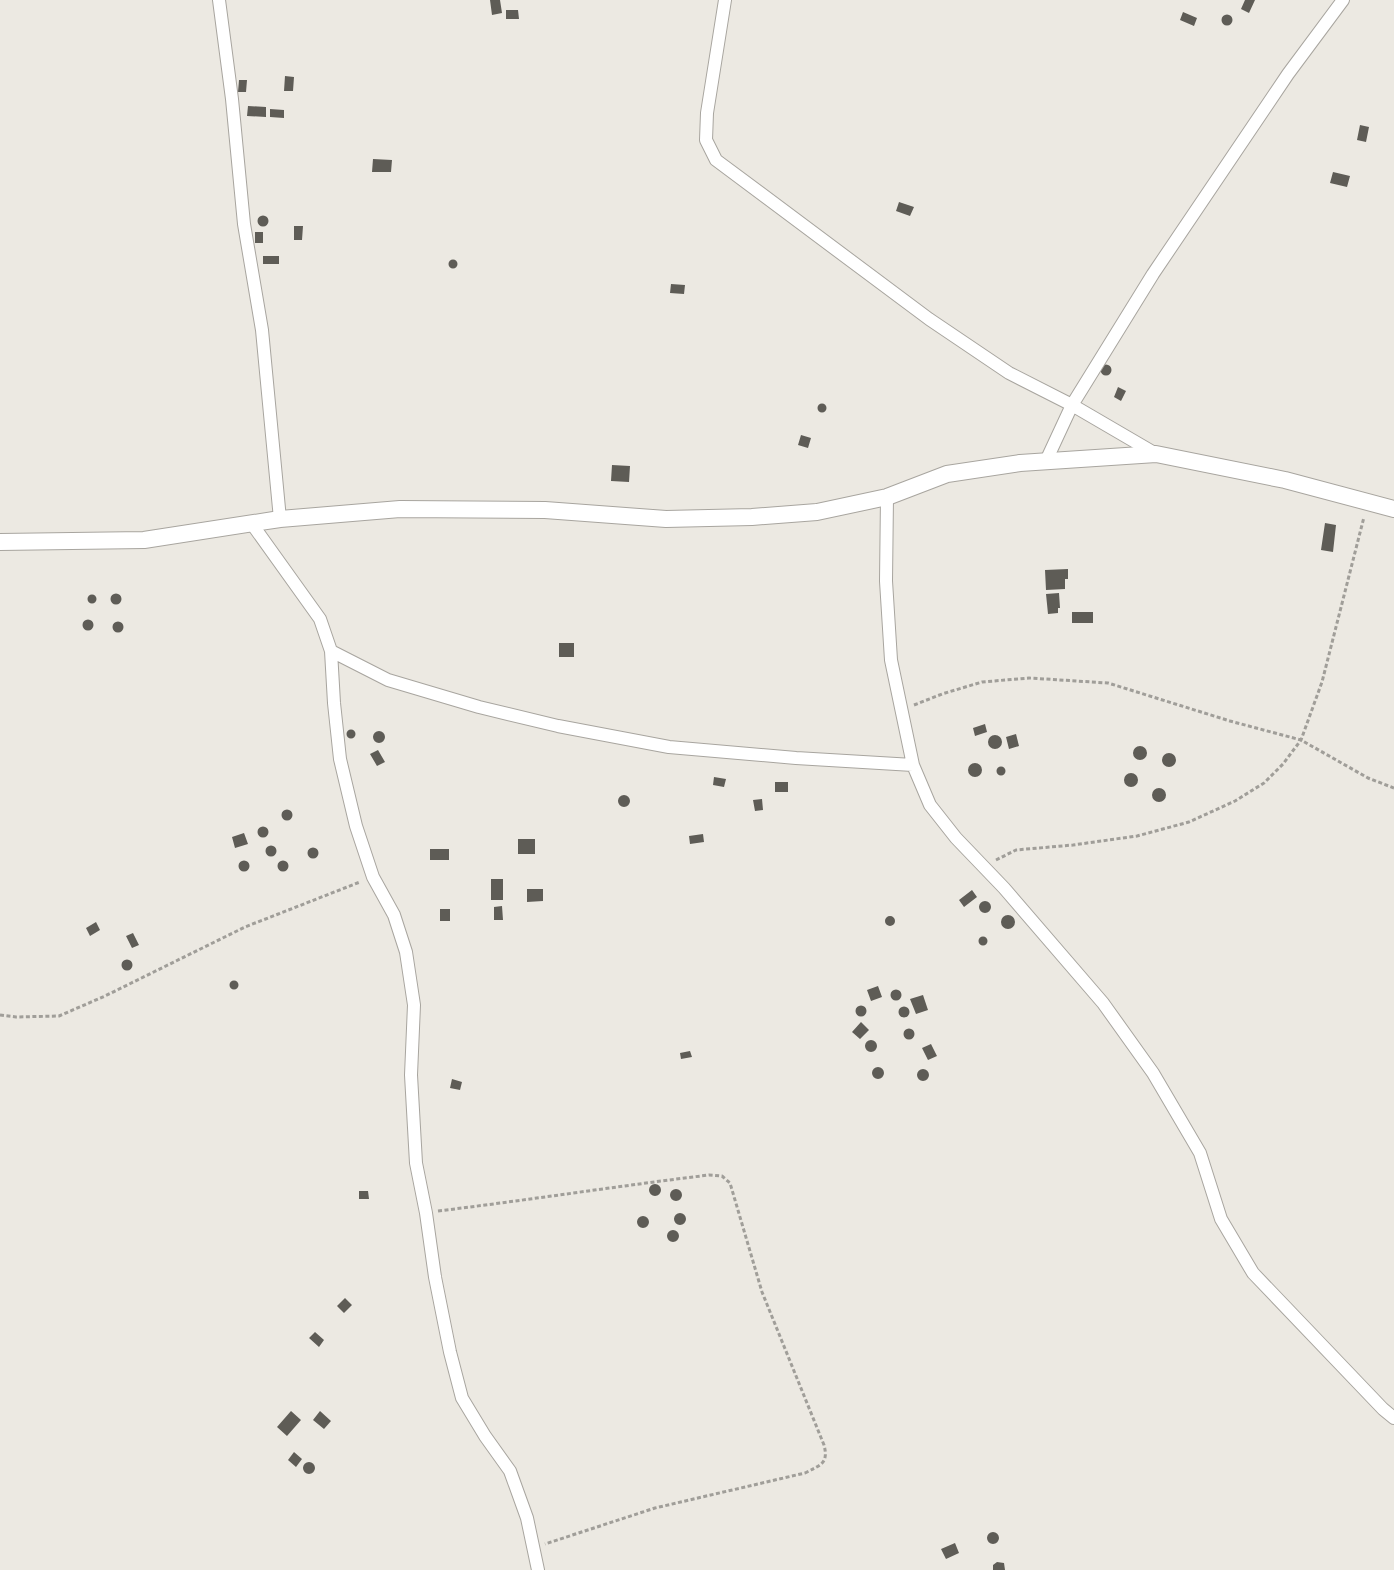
<svg xmlns="http://www.w3.org/2000/svg" width="1394" height="1570" viewBox="0 0 1394 1570" font-family="'Noto Sans',sans-serif">
  <style>
    .building { fill: #5e5c56 }
    .lines { fill: none; stroke-linecap: round; stroke-linejoin: round }
    .minor-casing { stroke: #a8a59f; stroke-width: 14 }
    .tertiary-casing { stroke: #a8a59f; stroke-width: 18 }
    .path { stroke: #a09e99; stroke-width: 3; stroke-dasharray: 4 2.5; stroke-linecap: butt }
    .minor { stroke: #fff; stroke-width: 12 }
    .tertiary { stroke: #fff; stroke-width: 16 }
  </style>
  <rect width="100%" height="100%" fill="#ece9e2"/>
  <path class="building" d="M490,0H500L502,13L492,15Z
    M1245,0H1255L1249,13L1241,9Z
    M506,10H518L519,19H506Z
    M1183,12L1197,18L1194,26L1180,20Z
    M1221.5 20a5.5 5.5 0 1 1 11 0a5.5 5.5 0 1 1-11 0Z
    M285,76L294,77L293,91H284Z
    M239,80H247L246,92H238Z
    M248,106L266,107V117L247,116Z
    M270,109L284,110V118L270,117Z
    M1360,125L1369,127L1366,142L1357,140Z
    M373,159L392,160L391,172H372Z
    M1333,172L1350,176L1347,187L1330,183Z
    M899,202L914,207L910,216L896,211Z
    M257.5 221a5.5 5.5 0 1 1 11 0a5.5 5.5 0 1 1-11 0Z
    M294,226H303L302,240H294Z
    M255,232H263V243H255Z
    M263,256H279V264H263Z
    M448.5 264a4.5 4.5 0 1 1 9 0a4.5 4.5 0 1 1-9 0Z
    M671,284L685,285L684,294L670,293Z
    M1100.5 370a5.5 5.5 0 1 1 11 0a5.5 5.5 0 1 1-11 0Z
    M1118,387L1126,391L1121,401L1114,397Z
    M817.5 408a4.5 4.5 0 1 1 9 0a4.5 4.5 0 1 1-9 0Z
    M801,435L811,438L808,448L798,445Z
    M612,465L630,466L629,482L611,481Z
    M1325,523L1336,525L1333,552L1321,550Z
    M1068,569V579H1065V589L1046,590L1045,570Z
    M1059,593L1060,608H1058V613L1048,614L1046,594Z
    M110.5 599a5.5 5.5 0 1 1 11 0a5.5 5.5 0 1 1-11 0Z
    M87.5 599a4.5 4.5 0 1 1 9 0a4.5 4.5 0 1 1-9 0Z
    M1072,612H1093V623H1072Z
    M82.5 625a5.5 5.5 0 1 1 11 0a5.5 5.5 0 1 1-11 0Z
    M112.5 627a5.5 5.5 0 1 1 11 0a5.5 5.5 0 1 1-11 0Z
    M559,643H574V657H559Z
    M985,724L987,732L975,736L973,728Z
    M346.5 734a4.5 4.5 0 1 1 9 0a4.5 4.5 0 1 1-9 0Z
    M373 737a6 6 0 1 1 12 0a6 6 0 1 1-12 0Z
    M1016,734L1019,746L1009,749L1006,737Z
    M988 742a7 7 0 1 1 14 0a7 7 0 1 1-14 0Z
    M1133 753a7 7 0 1 1 14 0a7 7 0 1 1-14 0Z
    M378,750L385,762L377,766L370,754Z
    M1162 760a7 7 0 1 1 14 0a7 7 0 1 1-14 0Z
    M968 770a7 7 0 1 1 14 0a7 7 0 1 1-14 0Z
    M996.5 771a4.5 4.5 0 1 1 9 0a4.5 4.5 0 1 1-9 0Z
    M1124 780a7 7 0 1 1 14 0a7 7 0 1 1-14 0Z
    M714,777L726,779L724,787L713,785Z
    M775,782H788V792H775Z
    M1152 795a7 7 0 1 1 14 0a7 7 0 1 1-14 0Z
    M618 801a6 6 0 1 1 12 0a6 6 0 1 1-12 0Z
    M762,799L763,810L755,811L753,800Z
    M281.5 815a5.5 5.5 0 1 1 11 0a5.5 5.5 0 1 1-11 0Z
    M257.5 832a5.5 5.5 0 1 1 11 0a5.5 5.5 0 1 1-11 0Z
    M244,833L248,844L235,848L232,837Z
    M703,834L704,842L690,844L689,836Z
    M518,839H535V854H518Z
    M265.5 851a5.5 5.5 0 1 1 11 0a5.5 5.5 0 1 1-11 0Z
    M307.5 853a5.5 5.5 0 1 1 11 0a5.5 5.5 0 1 1-11 0Z
    M430,849H449V860H430Z
    M238.5 866a5.5 5.5 0 1 1 11 0a5.5 5.5 0 1 1-11 0Z
    M277.5 866a5.5 5.5 0 1 1 11 0a5.5 5.5 0 1 1-11 0Z
    M491,879H503V900H491Z
    M527,889H543V901L527,902Z
    M972,890L977,897L964,907L959,900Z
    M979 907a6 6 0 1 1 12 0a6 6 0 1 1-12 0Z
    M502,906L503,920H494V907Z
    M440,909H450V921H440Z
    M1001 922a7 7 0 1 1 14 0a7 7 0 1 1-14 0Z
    M885 921a5 5 0 1 1 10 0a5 5 0 1 1-10 0Z
    M96,922L100,930L90,936L86,928Z
    M133,933L139,945L132,948L126,936Z
    M978.5 941a4.5 4.5 0 1 1 9 0a4.5 4.5 0 1 1-9 0Z
    M121.5 965a5.5 5.5 0 1 1 11 0a5.5 5.5 0 1 1-11 0Z
    M229.5 985a4.5 4.5 0 1 1 9 0a4.5 4.5 0 1 1-9 0Z
    M878,986L882,997L871,1001L867,990Z
    M890.5 995a5.5 5.5 0 1 1 11 0a5.5 5.5 0 1 1-11 0Z
    M923,995L928,1010L916,1014L910,999Z
    M855.5 1011a5.5 5.5 0 1 1 11 0a5.5 5.5 0 1 1-11 0Z
    M898.5 1012a5.5 5.5 0 1 1 11 0a5.5 5.5 0 1 1-11 0Z
    M861,1022L869,1030L860,1039L852,1032Z
    M903.5 1034a5.5 5.5 0 1 1 11 0a5.5 5.5 0 1 1-11 0Z
    M865 1046a6 6 0 1 1 12 0a6 6 0 1 1-12 0Z
    M931,1044L937,1056L928,1060L922,1048Z
    M690,1051L692,1057L681,1059L680,1053Z
    M872 1073a6 6 0 1 1 12 0a6 6 0 1 1-12 0Z
    M917 1075a6 6 0 1 1 12 0a6 6 0 1 1-12 0Z
    M452,1079L462,1082L460,1090L450,1088Z
    M649 1190a6 6 0 1 1 12 0a6 6 0 1 1-12 0Z
    M670 1195a6 6 0 1 1 12 0a6 6 0 1 1-12 0Z
    M359,1191H368L369,1199H359Z
    M674 1219a6 6 0 1 1 12 0a6 6 0 1 1-12 0Z
    M637 1222a6 6 0 1 1 12 0a6 6 0 1 1-12 0Z
    M667 1236a6 6 0 1 1 12 0a6 6 0 1 1-12 0Z
    M345,1298L352,1305L344,1313L337,1306Z
    M315,1332L324,1340L319,1347L309,1338Z
    M291,1411L301,1420L287,1436L277,1427Z
    M320,1411L331,1421L324,1429L313,1420Z
    M294,1452L302,1459L296,1467L288,1460Z
    M303 1468a6 6 0 1 1 12 0a6 6 0 1 1-12 0Z
    M987 1538a6 6 0 1 1 12 0a6 6 0 1 1-12 0Z
    M955,1543L959,1553L946,1559L941,1549Z
    M997,1562L1004,1563L1005,1570H993V1565Z"/>
  <g class="lines">
    <g class="minor-casing">
      <path id="minor" d="M219,0L232,99L244,224L262,330L280,519
        M725,0L707,113L706,140L716,160L929,319L1009,373L1072,405L1156,454
        M1046,461L1072,405L1153,274L1288,74L1343,0
        M887,497L886,581L891,660L913,765L930,805L956,838L1004,888L1103,1003L1153,1073L1200,1153L1221,1219L1253,1273L1383,1409L1394,1418
        M252,524L320,619L331,651L334,703L340,759L356,826L373,877L394,915L406,952L414,1005L411,1075L416,1163L426,1213L435,1277L450,1352L462,1398L485,1436L510,1471L527,1518L538,1570
        M331,651L388,680L479,707L558,726L669,747L796,758L913,765"/>
    </g>
    <g class="tertiary-casing">
      <path id="tertiary" d="M0,542L144,540L280,519L400,509L545,510L666,519L752,517L817,512L887,497L947,474L1020,463L1156,454L1285,480L1394,509"/>
    </g>
    <path class="path" d="M914,705L942,694L982,682L1029,678L1108,683L1230,721L1301,740L1368,778L1394,788
      M996,860L1016,850L1073,845L1137,836L1189,822L1235,801L1264,783L1283,764L1301,740L1322,682L1364,517
      M0,1015L16,1017L59,1016L105,996L245,927L360,882
      M438,1211C529,1200 618,1186 709,1175L722,1176L730,1183L762,1292L824,1445C829,1464 820,1465 805,1473L655,1508L545,1544"/>
    <use href="#minor" class="minor"/>
    <use href="#tertiary" class="tertiary"/>
  </g>
</svg>
